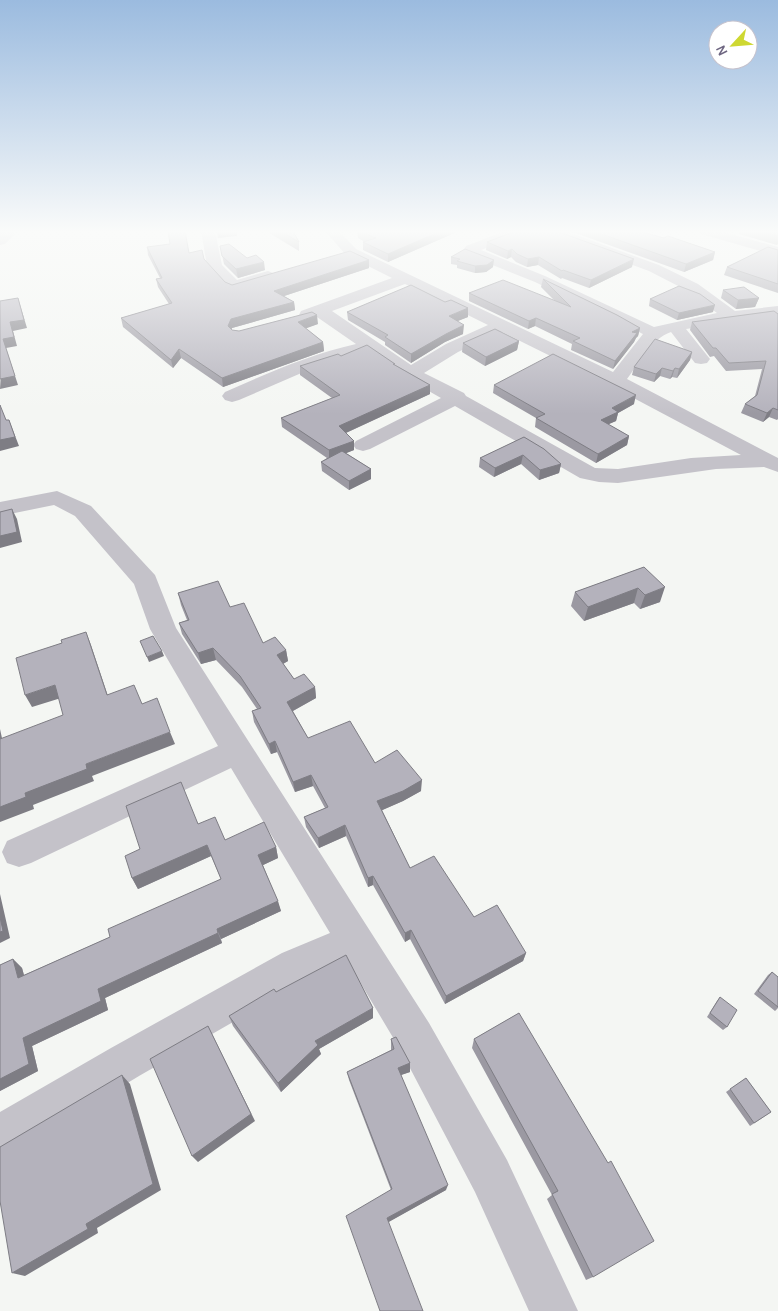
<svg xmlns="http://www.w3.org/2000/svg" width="778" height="1311" viewBox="0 0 778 1311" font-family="Karla,sans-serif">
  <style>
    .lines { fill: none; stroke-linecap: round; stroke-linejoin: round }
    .minor { fill: #c4c2c9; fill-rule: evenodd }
    .wall { fill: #9b99a2 }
    .shaded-wall { fill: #7e7d84 }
    .building { fill: #b4b2bc; stroke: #7e7d84 }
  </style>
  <rect width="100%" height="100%" fill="#f4f6f3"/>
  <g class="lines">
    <path class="minor" d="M3,231H18L5,244L0,245V233Z
      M201,231H215L222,265L237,280L268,271L273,273L276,276L273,279L234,291L228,289L207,266Z
      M325,231H339L356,249L613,372L643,334L535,282L465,254L463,251L466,246L505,231H524L522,234L481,250L545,276L654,327L717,313L686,290L649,271L548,234L546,231H565L659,265L698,284L735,311L778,306V316L686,329L710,359L707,363L701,364L695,363L671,332C651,339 639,363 627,379L778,458V472L764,467L716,469L618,483L599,482L580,478L455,406L370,449L363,451L356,449L353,445L356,441L441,398L404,377L368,352L306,371L239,400L232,402L225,400L222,396L225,392C268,373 311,354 356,344L317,317L307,320L301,319L299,315L301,311L392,278L346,255ZM405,284L488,325L446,344L411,365L332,311ZM502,332L609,385L741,455L691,458L618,469L595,468L466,396L464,393L424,373L458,352Z
      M699,231H720L778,247V256L701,234Z
      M57,491L91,506L155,575L176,628L429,1023L507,1160L578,1311H529L475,1192L401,1051L348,962L308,979L139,1076L15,1151L0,1157V1112L111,1048L282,953L330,933L231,768L31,863L19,867L7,863L2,852L7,841L218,746L150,629L134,584L75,516L54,505L0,516V502Z"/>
  </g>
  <path class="wall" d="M266,231H293L299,242V251Z
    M357,231H459L388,262L363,250V242H365L358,238Z
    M570,231H639L715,252L713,260L684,272Z
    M740,231H778V244L777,245L739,234Z
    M487,242L632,267L589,288L562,278L561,279L538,265L527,267L516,262L511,257L507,259L486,250Z
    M220,246L265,270L238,278L224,264Z
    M147,247L189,253L204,259L225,282L232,285L369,260V268L284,296L294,302L295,310L232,328V330L239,331L318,324L305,328L323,342L324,351L223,387L181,358L173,368L123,327L121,318L169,304L158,287L156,279L160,278L148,255Z
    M778,250V293L724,275L727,267Z
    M451,257L493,267L486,272L475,273L457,268V265L451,264Z
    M543,279L640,328L638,336L636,338L634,342L613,369L571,350L572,344L535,326L528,329L469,301V293L555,301L541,287Z
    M723,290L759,298L755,307L736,309L721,298Z
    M650,299L713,312L677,320L649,306Z
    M347,312L468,317L457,321L463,334L445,342L411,363L385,345V342L348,320Z
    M778,314V419L777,420L769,417L763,422L741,413L745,404L755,396L762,369L726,371L714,356L710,357L690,330L692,322Z
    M519,341L517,350L485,366L462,352L463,343Z
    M692,352L690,360L677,378L672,377L670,379L660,376L654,382L632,375L634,367Z
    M341,356L395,365L430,385V394L346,433L354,441V450L346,453L371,469V479L349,490L322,471L321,462L327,458L282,427L281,418L332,398L300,375V366Z
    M494,385L634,404L618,413L616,421L608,424L629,436L627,445L596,463L535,427L536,418L493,393Z
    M524,437L561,464L559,473L539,480L521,464L494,477L479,467L480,458Z
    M644,567L660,602L640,609L634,603L584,621L571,606L575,592Z
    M178,593L230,607L263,643L286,650L288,661L283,664L294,679L315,687L316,698L293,711L308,738L375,763L421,791L403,801L382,810L410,868L474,917L526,953L523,961L445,1004L410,939L405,942L373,885L368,887L346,836L319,848L306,827L304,817L325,808L313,786L295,792L277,752L271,754L254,722L252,711L257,709L242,687L216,660L201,664L182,634L179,623L187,620L181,605Z
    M198,824L225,840L276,847L278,858L263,865L281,911L221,939L222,943L105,998L108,1010L32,1046L38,1071L0,1091V965L13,959L22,968L24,975L110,937L221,879L211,856L138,889L132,878Z
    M772,972L778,977V1008L775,1011L754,994L768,975Z
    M276,992L373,1008V1018L319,1049L321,1054L281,1092L233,1026L229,1016Z
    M720,997L727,1027L723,1030L707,1017L717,1001Z
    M519,1013L593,1277L586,1280L547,1199L552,1195L472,1048L474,1039Z
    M391,1039L410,1063V1072L401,1075L446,1190L388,1222L379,1311L391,1190L349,1080L347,1072L391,1050Z
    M746,1078L771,1112L750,1126L726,1092Z"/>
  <path class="shaded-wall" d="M217,231H237V236L218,238Z
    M441,231H459L388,262V254Z
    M512,249L511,257L507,259L508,251Z
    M715,252L713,260L684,272L686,264Z
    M539,257L538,265L527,267L528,259Z
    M634,259L632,267L589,288L591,280Z
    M369,260V268L275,299L274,291Z
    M494,260L493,267L486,272L475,273V266Z
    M264,262L265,270L238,278L236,269Z
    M18,298L27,328L13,331L17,346L6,348L18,385L0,389L3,339L10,322Z
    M759,298L755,307L736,309L738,300Z
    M294,302L295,310L232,328L230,334L228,326L231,319Z
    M715,305L713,312L677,320L679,313Z
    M468,308V317L448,325L449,316Z
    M317,315L318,324L299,331L298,322Z
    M536,318L535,326L528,329L529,321Z
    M464,325L463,334L445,342L411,363V354L446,334Z
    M640,328L638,336L636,338L634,342L613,369L615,361L632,332Z
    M519,341L517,350L485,366L486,357Z
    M323,342L324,351L223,387L222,378Z
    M179,349L181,358L173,368L171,360Z
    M692,352L690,360L677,378L679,369Z
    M662,368L660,376L654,382L656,374Z
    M675,368L672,377L670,379L673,371Z
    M430,385V394L339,436V426Z
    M636,395L634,404L618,413L616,421L598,429L601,420L612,408Z
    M773,408L769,417L763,422L767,413Z
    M9,420L19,446L0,451V440Z
    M629,436L627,445L596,463L598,454Z
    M354,441V450L329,460V450Z
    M523,455L521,464L494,477L495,468Z
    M561,464L559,473L539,480L540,470Z
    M371,469V479L349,490V481Z
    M12,509L17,519L22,542L0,548V536Z
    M665,587L660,602L640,609L645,595Z
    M638,588L634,603L584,621L588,607Z
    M86,632L91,645L112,708L107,695Z
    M213,648L216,660L201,664L198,653Z
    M286,650L288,661L279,666L277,655Z
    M162,651L164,656L149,662L147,657Z
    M55,685L61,698L32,707L25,695Z
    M315,687L316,698L289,713L287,702Z
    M0,729L5,752L0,745Z
    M170,732L175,744L92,776L94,781L33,805L34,809L0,822V807L25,793L86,764Z
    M275,741L277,752L271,754L269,744Z
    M311,775L313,786L295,792L293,782Z
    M422,780L421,791L403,801L378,812L377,801Z
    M345,825L346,836L319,848L318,838Z
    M207,845L211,856L138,889L132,878Z
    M276,847L278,858L261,866L258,855Z
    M373,876V885L368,887V878Z
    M0,894L10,938L0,943Z
    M278,901L281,911L221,939L217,929Z
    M411,930L410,939L405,942V933Z
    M218,933L222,943L105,998L108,1010L32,1046L38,1071L0,1091V1079L23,1038L98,989Z
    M526,953L523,961L445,1004L446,996Z
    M13,959L22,968L27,987L18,978Z
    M373,1008V1018L319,1049L321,1054L281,1092L278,1083L315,1041Z
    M208,1026L255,1121L198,1162L192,1156Z
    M410,1063V1072L398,1076V1068Z
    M122,1075L130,1084L161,1190L97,1228L98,1233L25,1276L12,1273L86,1224Z
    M448,1185L446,1190L387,1223V1218Z"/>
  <path class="building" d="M168,231H185L189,253L202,250L204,259L225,282L232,285L350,251L369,260L274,291L294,302L231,319L228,326L232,330L239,331L312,312L317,315L298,322L323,342L222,378L179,349L171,360L121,318L172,303L156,279L162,278L147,247L170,244Z
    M280,231H293L299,242Z
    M358,231H441L388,254L363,242L376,238Z
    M516,231H556L634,259L591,280L563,270L562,271L539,257L528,259L517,254L512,249L508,251L487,242Z
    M593,231H639L664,238L668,236L715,252L686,264Z
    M757,231H778V236Z
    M229,244L247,258L256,255L264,262L236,269L222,256L220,246Z
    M768,247L778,250V284L727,267Z
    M465,249L494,260L487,265L475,266L457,261L460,259L451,257Z
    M543,279L617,315L640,328L632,332L637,333L615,361L573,341L580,338L536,318L529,321L469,293L503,280L571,307Z
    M411,285L445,302L451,300L468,308L449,316L464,325L446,334L411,354L385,337L388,335L347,312Z
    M679,286L700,294L715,305L679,313L650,299Z
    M744,287L759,298L738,300L723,290Z
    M18,298L24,320L10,322L14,337L3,339L15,376L0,379V301Z
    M774,311L778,314V410L773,408L767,413L745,404L757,395L766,361L729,363L716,348H713L692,322Z
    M495,329L519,341L486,357L463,343Z
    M655,339L692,352L679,369L675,368L673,371L662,368L656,374L634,367Z
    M367,345L395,364H393L430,385L339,426L354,441L329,450L281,418L340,395L300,366L338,354L341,356Z
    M553,354L636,395L612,408L618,412L601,420L629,436L598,454L536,418L545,414L494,385Z
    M0,405L6,420H9L15,437L0,440Z
    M524,437L544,449L561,464L540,470L523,455L495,468L480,458Z
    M342,451L371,469L349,481L321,462Z
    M12,509L17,532L0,536V512Z
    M644,567L665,587L645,595L638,588L588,607L575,592Z
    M218,581L230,607L244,603L263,643L275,637L286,650L277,655L294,679L304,674L315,687L287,702L308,738L350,721L375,763L397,750L422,780L403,791L377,801L410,868L434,856L474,917L497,905L526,953L446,996L411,930L405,933L373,876L368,878L345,825L318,838L304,817L328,807L311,775L293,782L275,741L269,744L252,711L261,708L240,676L213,648L198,653L179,623L189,620L178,593Z
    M86,632L107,695L134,685L142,704L157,698L170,732L86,764L87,769L25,793L26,797L0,807V739L63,715L55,685L25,695L16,658L62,643L61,640Z
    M153,636L162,651L147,657L140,641Z
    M181,782L198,824L215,817L225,840L264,822L276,847L258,855L278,901L217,929L218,933L98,989L101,1001L23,1038L29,1064L0,1079V965L13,959L18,978L110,937L108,929L221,879L207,845L132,878L125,856L140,849L126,806Z
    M0,917L3,931L0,932Z
    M346,955L373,1008L315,1041L318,1045L278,1083L229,1016L274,989L276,992Z
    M772,972L778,977V1007L758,991Z
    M720,997L737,1010L727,1027L710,1013Z
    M519,1013L608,1163L611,1161L654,1241L593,1277L552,1194L558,1191L474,1039Z
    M208,1026L251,1114L192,1156L150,1059Z
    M396,1037L410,1063L398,1068L448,1185L387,1218L423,1311H380L346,1216L392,1189L347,1072L394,1049L391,1039Z
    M122,1075L153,1184L86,1224L88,1229L12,1273L0,1201V1147Z
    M746,1078L771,1112L754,1123L730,1089Z"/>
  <linearGradient id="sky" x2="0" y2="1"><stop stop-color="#9bbbdf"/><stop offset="0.56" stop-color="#fafbfa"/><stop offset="1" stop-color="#fafbfa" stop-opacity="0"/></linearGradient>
  <rect width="778" height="414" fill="url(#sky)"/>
  <g transform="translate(733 45) rotate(244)"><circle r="24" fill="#ffffff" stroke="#c5c2cd"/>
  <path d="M0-4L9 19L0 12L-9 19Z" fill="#ced832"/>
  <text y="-8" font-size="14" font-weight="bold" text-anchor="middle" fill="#6f6782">N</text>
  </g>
</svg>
